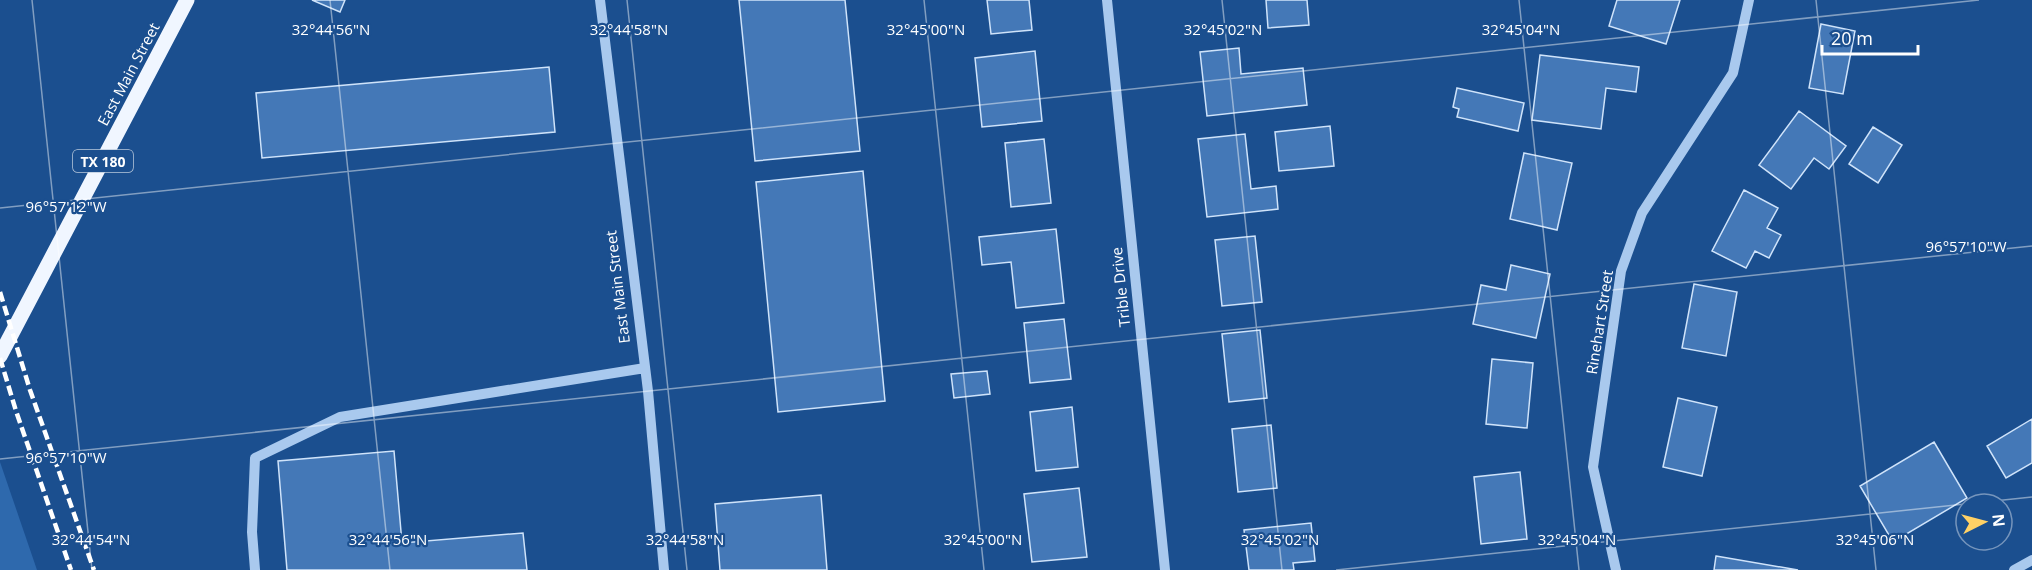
<svg xmlns="http://www.w3.org/2000/svg" width="2032" height="570" viewBox="0 0 2032 570" font-family="'Open Sans',sans-serif">
  <style>
    .green { fill: #2e69ad }
    .building { fill: #4478b7; stroke: #cfe3fa; stroke-width: 1.5 }
    .lines { fill: none; stroke-linecap: round; stroke-linejoin: round }
    .minor { stroke: #a9c9ee; stroke-width: 10 }
    .major { stroke: #f0f6ff; stroke-width: 15 }
    .rail { stroke: #fff; stroke-width: 4.5; stroke-dasharray: 10 4.5; stroke-linecap: butt }
    .ticks { fill: none; stroke: #fff; stroke-width: 1.5; stroke-opacity: 0.45 }
    .labels { text-anchor: middle; dominant-baseline: central; stroke-width: 4.5; stroke-linejoin: round; paint-order: stroke }
    .shield { fill: #1b4f8f; stroke: #bbcadd; stroke-width: 1.5 }
    .shield-label { font-size: 14px; font-weight: bold; fill: #fff }
    .street-label { font-size: 15px; fill: #fff; stroke: #1b4f8f }
    .ticks-label { font-size: 15px; text-anchor: middle; fill: #fff; stroke: #1b4f8f; stroke-width: 4.5; stroke-linejoin: round; paint-order: stroke }
  </style>
  <rect width="100%" height="100%" fill="#1b4f8f"/>
  <path class="green" d="M0,462L37,570H0Z"/>
  <path class="building" d="M312,0H345L340,12Z
    M739,0H845L860,151L755,161Z
    M987,0H1029L1032,30L991,34Z
    M1266,0H1307L1309,25L1268,28Z
    M1617,0H1680L1666,44L1609,26Z
    M1821,24L1855,31L1843,94L1809,88Z
    M1239,48L1241,74L1303,68L1307,105L1207,116L1200,52Z
    M1035,51L1042,121L982,127L975,58Z
    M1540,55L1639,67L1636,92L1606,88L1601,129L1532,120Z
    M549,67L555,132L262,158L256,93Z
    M1457,88L1524,103L1518,131L1457,117L1459,109L1453,107Z
    M1799,111L1846,146L1829,169L1814,158L1791,189L1759,165Z
    M1330,126L1334,166L1279,171L1275,132Z
    M1873,127L1902,145L1878,183L1849,164Z
    M1245,134L1251,189L1276,186L1278,209L1207,217L1198,139Z
    M1044,139L1051,203L1011,207L1005,143Z
    M1524,153L1572,163L1557,230L1510,219Z
    M863,171L885,401L778,412L756,182Z
    M1744,190L1778,208L1767,228L1781,235L1769,258L1755,251L1746,268L1712,251Z
    M1056,229L1064,303L1016,308L1011,262L982,265L979,237Z
    M1255,236L1262,302L1222,306L1215,240Z
    M1511,265L1550,274L1536,338L1473,324L1481,285L1506,290Z
    M1694,284L1737,292L1726,356L1682,348Z
    M1064,319L1071,379L1030,383L1024,323Z
    M1260,330L1267,398L1229,402L1222,334Z
    M1492,359L1533,363L1527,428L1486,424Z
    M987,371L990,394L954,398L951,374Z
    M1678,398L1717,407L1702,476L1663,467Z
    M1072,407L1078,467L1036,471L1030,412Z
    M2032,419V463L2006,478L1987,446Z
    M1271,425L1277,488L1238,492L1232,429Z
    M1934,442L1967,498L1893,542L1860,486Z
    M394,451L402,543L523,533L527,570H287L278,461Z
    M1520,472L1527,539L1481,544L1474,477Z
    M1079,488L1087,557L1032,562L1024,494Z
    M821,495L827,570H720L715,504Z
    M1311,523L1315,561L1293,563L1294,570H1249L1244,530Z
    M1716,556L1798,570H1714Z"/>
  <g class="lines">
    <path class="minor" d="M600,0L648,391L664,570
      M1107,0L1165,570
      M255,570L252,532L255,458L340,417L645,368
      M1616,570L1593,467L1621,271L1642,213L1733,73L1749,0
      M2014,570L2032,560"/>
    <path class="major" d="M0,356L187,0"/>
    <path class="rail" d="M0,292L30,390L94,570
      M0,358L16,411L71,570"/>
  </g>
  <path class="ticks" d="M32,0L92,570M330,0L390,570M627,0L687,570M924,0L984,570M1222,0L1282,570M1519,0L1579,570M1816,0L1876,570M0,208L1979,0M0,459L2032,246M1336,570L2032,497"/>
  <g class="labels">
    <rect class="shield" x="73" y="150" width="60" height="22" rx="4.5"/>
    <g class="shield-label">
      <text x="103" y="161">TX 180</text>
    </g>
    <g class="street-label">
      <text transform="translate(128 74) rotate(-62)">East Main Street</text>
      <text transform="translate(617 287) rotate(-97)">East Main Street</text>
      <text transform="translate(1120 287) rotate(-96)">Trible Drive</text>
      <text transform="translate(1599 322) rotate(-81)">Rinehart Street</text>
    </g>
  </g>
  <g class="ticks-label">
    <text x="331" y="35">32°44'56"N</text>
    <text x="629" y="35">32°44'58"N</text>
    <text x="926" y="35">32°45'00"N</text>
    <text x="1223" y="35">32°45'02"N</text>
    <text x="1521" y="35">32°45'04"N</text>
    <text x="66" y="212">96°57'12"W</text>
    <text x="1966" y="252">96°57'10"W</text>
    <text x="66" y="463">96°57'10"W</text>
    <text x="91" y="545">32°44'54"N</text>
    <text x="388" y="545">32°44'56"N</text>
    <text x="685" y="545">32°44'58"N</text>
    <text x="983" y="545">32°45'00"N</text>
    <text x="1280" y="545">32°45'02"N</text>
    <text x="1577" y="545">32°45'04"N</text>
    <text x="1875" y="545">32°45'06"N</text>
  </g>
  <g transform="translate(1984 522) rotate(84)"><circle r="28" fill="#1b4f8f" stroke="#7695bc" stroke-width="1.5"/>
  <path d="M0-4.5L10 22L0 15L-10 22Z" fill="#ffd166"/>
  <text y="-9" font-size="16" font-weight="bold" text-anchor="middle" fill="#ffffff">N</text>
  </g>
  <path d="M1822 45v9h96v-9" fill="none" stroke="#ffffff" stroke-width="3"/>
  <text x="1831" y="45" font-size="18" fill="#ffffff" stroke="#1b4f8f" stroke-width="4.5" paint-order="stroke">20 m</text>
</svg>
